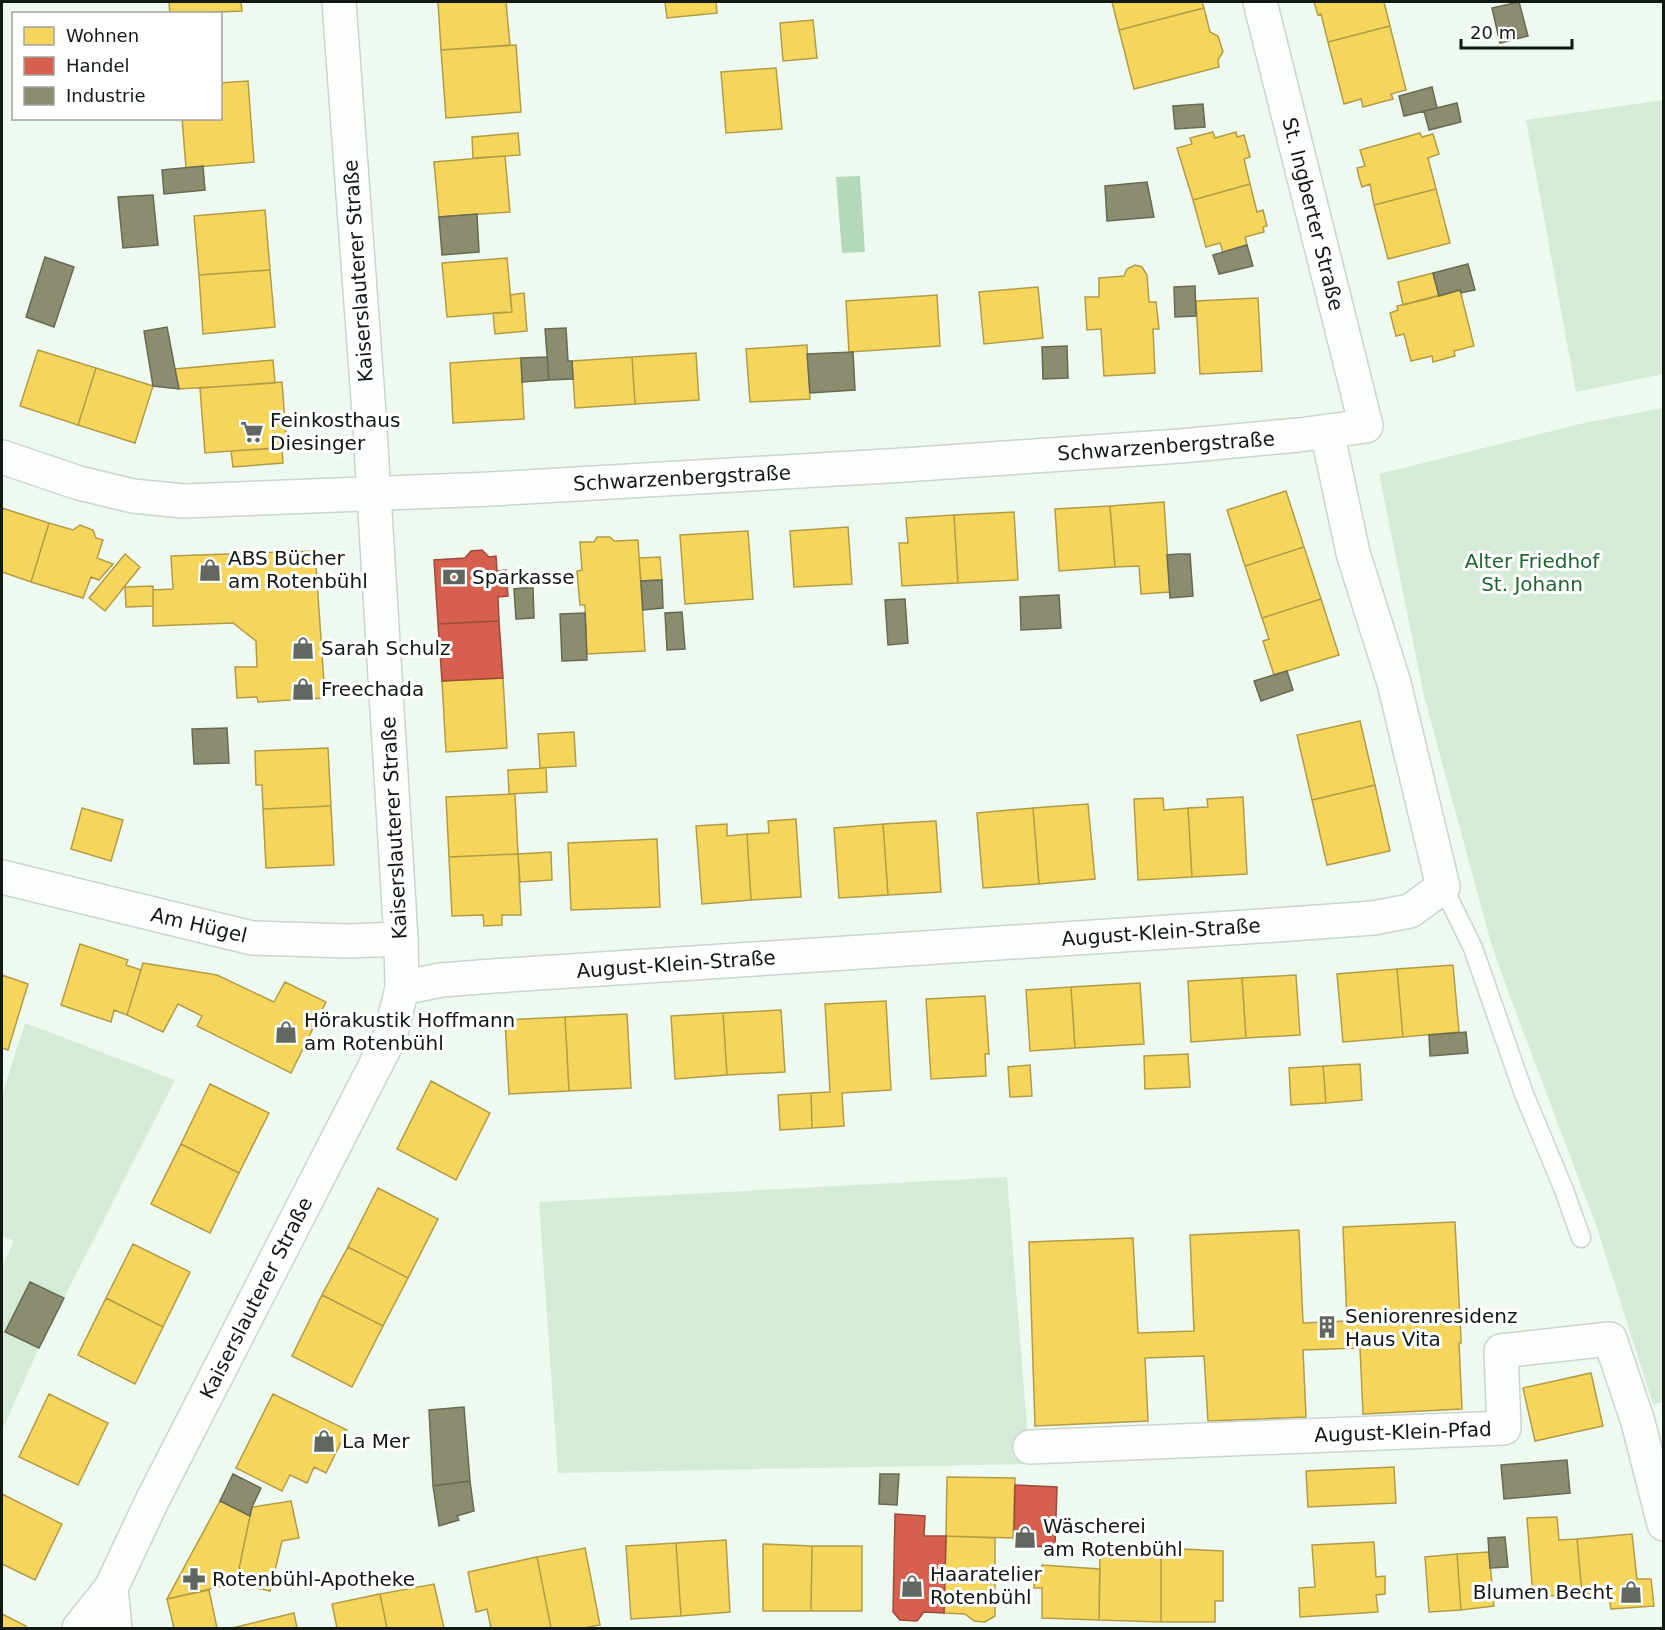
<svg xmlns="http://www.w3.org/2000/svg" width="1665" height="1630" viewBox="0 0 1665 1630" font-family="'DejaVu Sans',sans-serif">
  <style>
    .green { fill: #d4ecd7 }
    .water { fill: #b3d9b9 }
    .homes { fill: #f6d55c; stroke: #b29d46; stroke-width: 1.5 }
    .shops { fill: #d6604d; stroke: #9b4b3c; stroke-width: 1.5 }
    .industry { fill: #8c8c6e; stroke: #676a53; stroke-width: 1.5 }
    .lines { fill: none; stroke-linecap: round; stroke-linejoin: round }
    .lane-casing { stroke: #ccd5cd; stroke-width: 21 }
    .street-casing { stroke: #ccd5cd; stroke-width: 36 }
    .secondary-casing { stroke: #ccd5cd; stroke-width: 36 }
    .lane { stroke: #fcfefd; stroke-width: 18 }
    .street { stroke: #fcfefd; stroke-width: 33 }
    .secondary { stroke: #fcfefd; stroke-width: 33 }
    .labels { text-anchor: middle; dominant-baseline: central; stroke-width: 6; stroke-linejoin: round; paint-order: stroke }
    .street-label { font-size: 20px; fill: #121913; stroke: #fff }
    .poi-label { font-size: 20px; fill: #121913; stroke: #fff; text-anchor: start }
    .park-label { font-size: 20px; fill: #1f6532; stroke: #fff }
  </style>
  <rect width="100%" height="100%" fill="#eef9f0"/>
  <path class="green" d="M1663,100V374L1576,392L1526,120Z
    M1663,408L1664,1402L1653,1404L1597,1228L1506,986L1491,943L1424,696L1379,474L1584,423Z
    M25,1023L175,1080L64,1298L30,1282L6,1332L39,1348L2,1430V1267L14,1241L2,1236V1095Z
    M1007,1177L1030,1464L558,1473L539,1202Z"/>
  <path class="water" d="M860,176L865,252L842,253L836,177Z"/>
  <path class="homes" d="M169,2H241L242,11L170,14Z
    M438,2H506L510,45L441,50Z
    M665,2H716L717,13L667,18Z
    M1112,2H1202L1204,8L1119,30Z
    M1314,2H1384L1390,26L1328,42L1321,14L1318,15Z
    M1204,8L1210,32L1218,36L1223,52L1218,60L1219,67L1134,89L1119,30Z
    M813,20L817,58L783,61L780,23Z
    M1390,26L1406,90L1391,94L1393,99L1363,107L1361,99L1344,104L1328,42Z
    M516,45L521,112L446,118L441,50Z
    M776,68L782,129L726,133L721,72Z
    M248,81L254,162L186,168L182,118H220V83Z
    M1213,132L1215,138L1236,132L1237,137L1244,135L1250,157L1244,159L1250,184L1193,200L1177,148L1192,144L1190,138Z
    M518,133L520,155L473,158L472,137Z
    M1420,133L1422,137L1433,134L1439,154L1428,158L1436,189L1374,205L1370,184L1362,187L1359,177L1357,168L1365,166L1360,150Z
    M505,156L510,212L439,217L434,162Z
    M1250,184L1257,212L1263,210L1267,226L1263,227L1264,232L1245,237L1247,245L1223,252L1220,243L1206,247L1193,200Z
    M1436,189L1450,243L1388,259L1374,205Z
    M265,210L270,270L199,275L194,216Z
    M507,258L512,312L447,317L442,263Z
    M1135,265L1142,267L1147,275L1149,302H1156L1159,329H1153L1155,373L1104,376L1101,329L1087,330L1085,297H1099V278L1124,276L1127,269Z
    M270,270L275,327L203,334L199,275Z
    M1433,273L1439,296L1403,305L1398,282Z
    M1038,287L1043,338L984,344L979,292Z
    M1460,290L1474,346L1454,351L1455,356L1433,362L1432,356L1411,361L1404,334L1396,336L1390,313L1398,310L1397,306Z
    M524,293L527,331L495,334L493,313L512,312L510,295Z
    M937,295L940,346L849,352L846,301Z
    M1258,298L1262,371L1200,374L1196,301Z
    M807,345L810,399L750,402L746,349Z
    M38,350L96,368L78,425L20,406Z
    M696,353L699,400L635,404L632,357Z
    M632,357L635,404L575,408L572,361Z
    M521,358L524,419L453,423L450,363Z
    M273,360L275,383L179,389L175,369Z
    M96,368L153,386L135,443L78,425Z
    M282,382L287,447L205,453L200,388Z
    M282,448L283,463L233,467L231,451Z
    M1286,491L1304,547L1245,566L1227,510Z
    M1164,502L1170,592L1141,594L1139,566L1115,567L1110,506Z
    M1110,506L1115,567L1059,571L1055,509Z
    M2,508L49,523L31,582L2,572Z
    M1014,512L1018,580L958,583L954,515Z
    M954,515L958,583L902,586L899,543H908L906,518Z
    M49,523L73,530L80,525L93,530L96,538L103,540L97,558L113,564L99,580L91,577L83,598L31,582Z
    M848,527L852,584L794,587L790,531Z
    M748,531L753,599L685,604L680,535Z
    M597,537H610L614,541L638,540L645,651L587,654L585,605H580L577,571L582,570L580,542H594Z
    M1304,547L1321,599L1262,618L1245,566Z
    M315,551L325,698L258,702L257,697L237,698L235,667H257L256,641L233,623L153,626V590L173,589L171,556Z
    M125,554L140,567L105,611L89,598Z
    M660,557L662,580L641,581L639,558Z
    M153,586V606L126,607L125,587Z
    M1321,599L1339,655L1274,675L1263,641L1269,639L1262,618Z
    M503,678L507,748L446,752L442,681Z
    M1360,721L1375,785L1312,800L1297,735Z
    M574,732L576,766L540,768L538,734Z
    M328,748L331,806L263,809L262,785H256L255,751Z
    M546,768L547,792L509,794L508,770Z
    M1375,785L1390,851L1327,865L1312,800Z
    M515,794L518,854L449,857L446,797Z
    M1243,797L1247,874L1192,877L1188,808L1208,807L1207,799Z
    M1163,798L1164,810L1188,808L1192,877L1138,880L1134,799Z
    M1088,804L1095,879L1039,884L1033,808Z
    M331,806L334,865L266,868L263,809Z
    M82,808L123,820L111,861L71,849Z
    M1033,808L1039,884L983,888L977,813Z
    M796,819L801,897L751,900L747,834L769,833L768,821Z
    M936,821L941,892L888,895L883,824Z
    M727,824V836L747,834L751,900L702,904L696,826Z
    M883,824L888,895L839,898L834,828Z
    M657,839L660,907L571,910L568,843Z
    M551,852L552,880L520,882L518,854Z
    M518,854L521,915H502V925L484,926L483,915L452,916L449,857Z
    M80,944L128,960L126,965L141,970L127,1015L114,1010L111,1022L61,1005Z
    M143,963L217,975L274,1002L285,982L326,1002L291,1073L197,1026L202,1016L178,1004L163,1032L127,1015Z
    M1453,965L1459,1032L1403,1037L1397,969Z
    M1397,969L1403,1037L1343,1042L1337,974Z
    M2,975L28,984L8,1050L2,1048Z
    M1296,975L1300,1035L1246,1038L1242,978Z
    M1242,978L1246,1038L1191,1042L1188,981Z
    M1140,983L1144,1044L1075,1048L1071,987Z
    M1071,987L1075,1048L1030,1051L1026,990Z
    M985,996L989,1054H985L986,1076L931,1079L926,999Z
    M886,1001L891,1090L842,1093L844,1126L812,1128L811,1093L830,1092L825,1004Z
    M781,1010L785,1072L727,1075L723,1013Z
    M723,1013L727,1075L675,1079L671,1016Z
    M627,1014L631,1088L569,1091L565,1017Z
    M565,1017L569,1091L509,1094L505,1020Z
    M1188,1054L1190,1087L1145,1089L1144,1056Z
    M1360,1064L1362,1100L1326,1103L1323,1066Z
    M1030,1065L1032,1096L1010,1097L1008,1067Z
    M1323,1066L1326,1103L1291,1105L1289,1068Z
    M431,1081L490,1113L456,1180L397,1149Z
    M210,1084L269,1113L239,1173L181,1144Z
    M811,1093L812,1128L780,1130L778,1095Z
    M181,1144L239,1173L210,1233L151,1204Z
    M378,1188L438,1219L408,1278L348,1247Z
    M1455,1222L1461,1339V1343H1459L1462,1409L1363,1414L1360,1348L1303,1350L1306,1417L1208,1421L1204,1356L1145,1358L1148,1421L1035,1426L1029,1242L1133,1238L1138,1333L1194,1331L1190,1235L1299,1230L1303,1323L1347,1321L1343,1227Z
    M133,1244L190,1272L163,1327L106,1298Z
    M348,1247L408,1278L383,1326L322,1295Z
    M322,1295L383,1326L352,1387L292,1356Z
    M106,1298L163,1327L135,1384L78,1355Z
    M1591,1373L1603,1426L1535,1441L1523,1388Z
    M49,1394L108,1423L78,1485L19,1457Z
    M273,1394L347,1430L326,1473L314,1467L307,1483L290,1475L282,1491L236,1468Z
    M1394,1467L1396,1503L1308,1507L1306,1471Z
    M947,1477L1015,1478L1013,1538L946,1536Z
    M2,1494L62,1524L35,1580L2,1564Z
    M220,1501L250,1516L236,1583L167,1599Z
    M291,1501L299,1538L282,1541L270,1591L236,1583L252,1507Z
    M1557,1517L1559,1540L1577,1539L1582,1594L1533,1597L1527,1518Z
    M1632,1534L1637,1579H1651L1654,1606L1611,1609L1608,1592L1582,1594L1577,1539Z
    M946,1536L995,1538V1616L985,1622L974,1621L965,1614L944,1613Z
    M726,1540L730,1612L681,1616L676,1543Z
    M1374,1542L1376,1577L1385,1576V1594L1376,1595L1378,1612L1300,1617L1299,1588L1315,1587L1312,1545Z
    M676,1543L681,1616L631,1619L626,1546Z
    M763,1544L812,1546L811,1611H763Z
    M812,1546H862V1611H811Z
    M585,1548L600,1625L583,1628H551L537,1557Z
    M1100,1548H1161V1622L1099,1620Z
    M1161,1548L1223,1551V1601H1215V1622H1161Z
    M1489,1552L1494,1606L1461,1610L1457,1554Z
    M1457,1554L1461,1610L1429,1612L1425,1557Z
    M537,1557L551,1628H491L487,1609L476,1612L468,1572Z
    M1042,1565L1100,1569L1099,1620L1042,1618V1588H1034V1571H1042Z
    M434,1584L444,1628H387L380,1594Z
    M209,1590L217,1628H174L167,1599Z
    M380,1594L387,1628H337L332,1604Z
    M294,1613L297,1628H232Z
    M2,1614L26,1626L25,1628H2Z"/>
  <path class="shops" d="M482,550L489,557L496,556L497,571L506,570L508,596L498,597L499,621L438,624L434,560L465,558L471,551Z
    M499,621L503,678L442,681L438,624Z
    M1015,1485L1057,1487L1055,1547L1014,1546Z
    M895,1514L925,1516L924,1536H946L944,1613L924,1612L917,1621L900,1620L893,1612Z"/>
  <path class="industry" d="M1519,2L1528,36L1500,43L1492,8Z
    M1432,87L1437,108L1404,116L1399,96Z
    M1457,103L1461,122L1429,130L1424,111Z
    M1203,104L1205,127L1175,129L1173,106Z
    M203,166L205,190L164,194L162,170Z
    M1147,182L1154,217L1107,221L1105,186Z
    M153,195L158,245L123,248L118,197Z
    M477,214L479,252L442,255L439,217Z
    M1247,245L1253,266L1219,274L1213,255Z
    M45,257L74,267L54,327L26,317Z
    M1468,264L1475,290L1461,293L1460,290L1439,296L1433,273Z
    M1195,286L1196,316L1175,317L1174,287Z
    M167,327L175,369L179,389L153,386L144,331Z
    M566,328L568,361H572L573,379L549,380L545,329Z
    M1067,346L1068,378L1043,379L1042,347Z
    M853,352L855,390L810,393L807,354Z
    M547,357L549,380L522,382L521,358Z
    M1179,554H1190L1193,596L1170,598L1167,555Z
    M662,580L663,608L643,610L641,581Z
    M523,588H533L534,618L516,619L514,589Z
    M1059,595L1061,628L1021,630L1020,597Z
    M905,599L908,643L888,645L885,600Z
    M682,612L685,649L667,650L665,613Z
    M585,613L587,660L562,661L560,614Z
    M1287,671L1293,690L1261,701L1254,681Z
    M227,728L229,763L194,764L192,729Z
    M1466,1032L1468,1053L1430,1056L1429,1035Z
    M30,1282L64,1298L39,1348L5,1332Z
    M464,1407L470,1481L433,1486L429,1410Z
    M1567,1460L1570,1493L1504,1499L1501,1465Z
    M233,1474L261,1488L252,1507L250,1516L220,1501Z
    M880,1474H899L897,1505L879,1504Z
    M470,1481L474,1511L457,1516L459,1520L439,1526L433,1486Z
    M1505,1537L1508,1567L1490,1568L1488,1538Z"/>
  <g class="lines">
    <g class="lane-casing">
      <path id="lane" d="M1443,887L1473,948L1524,1094L1564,1190L1581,1238"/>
    </g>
    <g class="street-casing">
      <path id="street" d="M2,457L79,483L133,496L183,501L491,489L904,465L1180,446L1299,435L1366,426L1260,2
        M2,877L252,938L349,941L401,939
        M402,988L441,980L493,976L1276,925L1373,918L1410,911L1443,887L1394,683L1353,553L1327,431
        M1030,1447L1504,1428L1501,1351L1610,1339L1638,1422L1664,1524
        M79,1628L111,1588"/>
    </g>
    <g class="secondary-casing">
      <path id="secondary" d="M115,1628L111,1588L152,1501L390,1037L402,988L401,939L369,413L339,2"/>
    </g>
    <use href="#lane" class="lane"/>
    <use href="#street" class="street"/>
    <use href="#secondary" class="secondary"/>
  </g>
  <defs>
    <g id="supermarket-bare" transform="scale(1.8)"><path d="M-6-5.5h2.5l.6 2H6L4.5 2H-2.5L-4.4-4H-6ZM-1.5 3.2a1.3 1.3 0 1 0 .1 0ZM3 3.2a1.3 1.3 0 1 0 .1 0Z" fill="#5f6760" stroke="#fff" stroke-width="2.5" paint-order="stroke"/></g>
    <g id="shop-bare" transform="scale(1.8)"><path d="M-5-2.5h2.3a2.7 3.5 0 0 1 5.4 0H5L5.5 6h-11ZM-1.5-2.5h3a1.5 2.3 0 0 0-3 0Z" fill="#5f6760" stroke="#fff" stroke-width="2.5" paint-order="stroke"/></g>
    <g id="bank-bare" transform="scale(1.8)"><path d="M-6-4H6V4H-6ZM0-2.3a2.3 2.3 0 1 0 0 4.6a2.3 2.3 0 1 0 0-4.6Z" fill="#5f6760" stroke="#fff" stroke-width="2.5" paint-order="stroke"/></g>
    <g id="building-bare" transform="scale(1.8)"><path d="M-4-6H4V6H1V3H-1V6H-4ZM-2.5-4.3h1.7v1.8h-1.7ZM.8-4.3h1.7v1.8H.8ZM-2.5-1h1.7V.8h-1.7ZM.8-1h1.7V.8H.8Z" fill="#5f6760" stroke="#fff" stroke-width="2.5" paint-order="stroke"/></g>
    <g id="pharmacy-bare" transform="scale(1.8)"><path d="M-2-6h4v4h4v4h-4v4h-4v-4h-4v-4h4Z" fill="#5f6760" stroke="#fff" stroke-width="2.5" paint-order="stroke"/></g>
  </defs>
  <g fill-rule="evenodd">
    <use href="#supermarket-bare" x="252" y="432"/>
    <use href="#shop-bare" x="210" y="570"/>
    <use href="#bank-bare" x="454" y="577"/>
    <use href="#shop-bare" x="303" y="648"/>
    <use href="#shop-bare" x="303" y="689"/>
    <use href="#shop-bare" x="286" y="1032"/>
    <use href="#building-bare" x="1327" y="1327"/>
    <use href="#shop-bare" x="324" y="1441"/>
    <use href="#shop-bare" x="1025" y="1537"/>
    <use href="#pharmacy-bare" x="194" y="1579"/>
    <use href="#shop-bare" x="912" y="1586"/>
    <use href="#shop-bare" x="1631" y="1592"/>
  </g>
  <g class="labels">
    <g class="street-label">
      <text transform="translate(1313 214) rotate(76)">St. Ingberter Straße</text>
      <text transform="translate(358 271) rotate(-94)">Kaiserslauterer Straße</text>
      <text transform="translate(1166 446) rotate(-4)">Schwarzenbergstraße</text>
      <text transform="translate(682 478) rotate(-3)">Schwarzenbergstraße</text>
      <text transform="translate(394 828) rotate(-93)">Kaiserslauterer Straße</text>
      <text transform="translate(199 925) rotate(13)">Am Hügel</text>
      <text transform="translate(1161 932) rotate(-4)">August-Klein-Straße</text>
      <text transform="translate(676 964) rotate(-4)">August-Klein-Straße</text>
      <text transform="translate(256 1298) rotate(-63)">Kaiserslauterer Straße</text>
      <text transform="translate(1403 1432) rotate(-2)">August-Klein-Pfad</text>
    </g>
    <g class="poi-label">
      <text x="270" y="420">Feinkosthaus<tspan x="270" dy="23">Diesinger</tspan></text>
      <text x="228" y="558">ABS Bücher<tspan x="228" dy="23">am Rotenbühl</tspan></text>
      <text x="472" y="577">Sparkasse</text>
      <text x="321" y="648">Sarah Schulz</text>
      <text x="321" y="689">Freechada</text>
      <text x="304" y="1020">Hörakustik Hoffmann<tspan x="304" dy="23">am Rotenbühl</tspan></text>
      <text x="1345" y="1316">Seniorenresidenz<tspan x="1345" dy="23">Haus Vita</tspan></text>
      <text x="342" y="1441">La Mer</text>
      <text x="1043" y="1526">Wäscherei<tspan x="1043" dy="23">am Rotenbühl</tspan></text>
      <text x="930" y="1574">Haaratelier<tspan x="930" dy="23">Rotenbühl</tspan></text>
      <text x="212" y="1579">Rotenbühl-Apotheke</text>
      <text x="1613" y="1592" text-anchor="end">Blumen Becht</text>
    </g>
    <g class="park-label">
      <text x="1532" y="561">Alter Friedhof<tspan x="1532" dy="23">St. Johann</tspan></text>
    </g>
  </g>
  <rect width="1665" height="1630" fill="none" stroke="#121913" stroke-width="6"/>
  <rect x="12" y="12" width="210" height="108" fill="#ffffff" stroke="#a0a3a1" stroke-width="1.5"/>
  <rect x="24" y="27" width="30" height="18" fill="#f6d55c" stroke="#a0a3a1" stroke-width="1.5"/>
  <text x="66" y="42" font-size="18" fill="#121913">Wohnen</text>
  <rect x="24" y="57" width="30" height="18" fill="#d6604d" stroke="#a0a3a1" stroke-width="1.5"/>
  <text x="66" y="72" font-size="18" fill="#121913">Handel</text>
  <rect x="24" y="87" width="30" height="18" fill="#8c8c6e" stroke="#a0a3a1" stroke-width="1.5"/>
  <text x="66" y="102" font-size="18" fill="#121913">Industrie</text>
  <path d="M1461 39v9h111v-9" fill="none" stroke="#121913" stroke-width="3"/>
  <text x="1470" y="39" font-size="18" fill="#121913" stroke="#ffffff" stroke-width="4.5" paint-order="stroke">20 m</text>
</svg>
